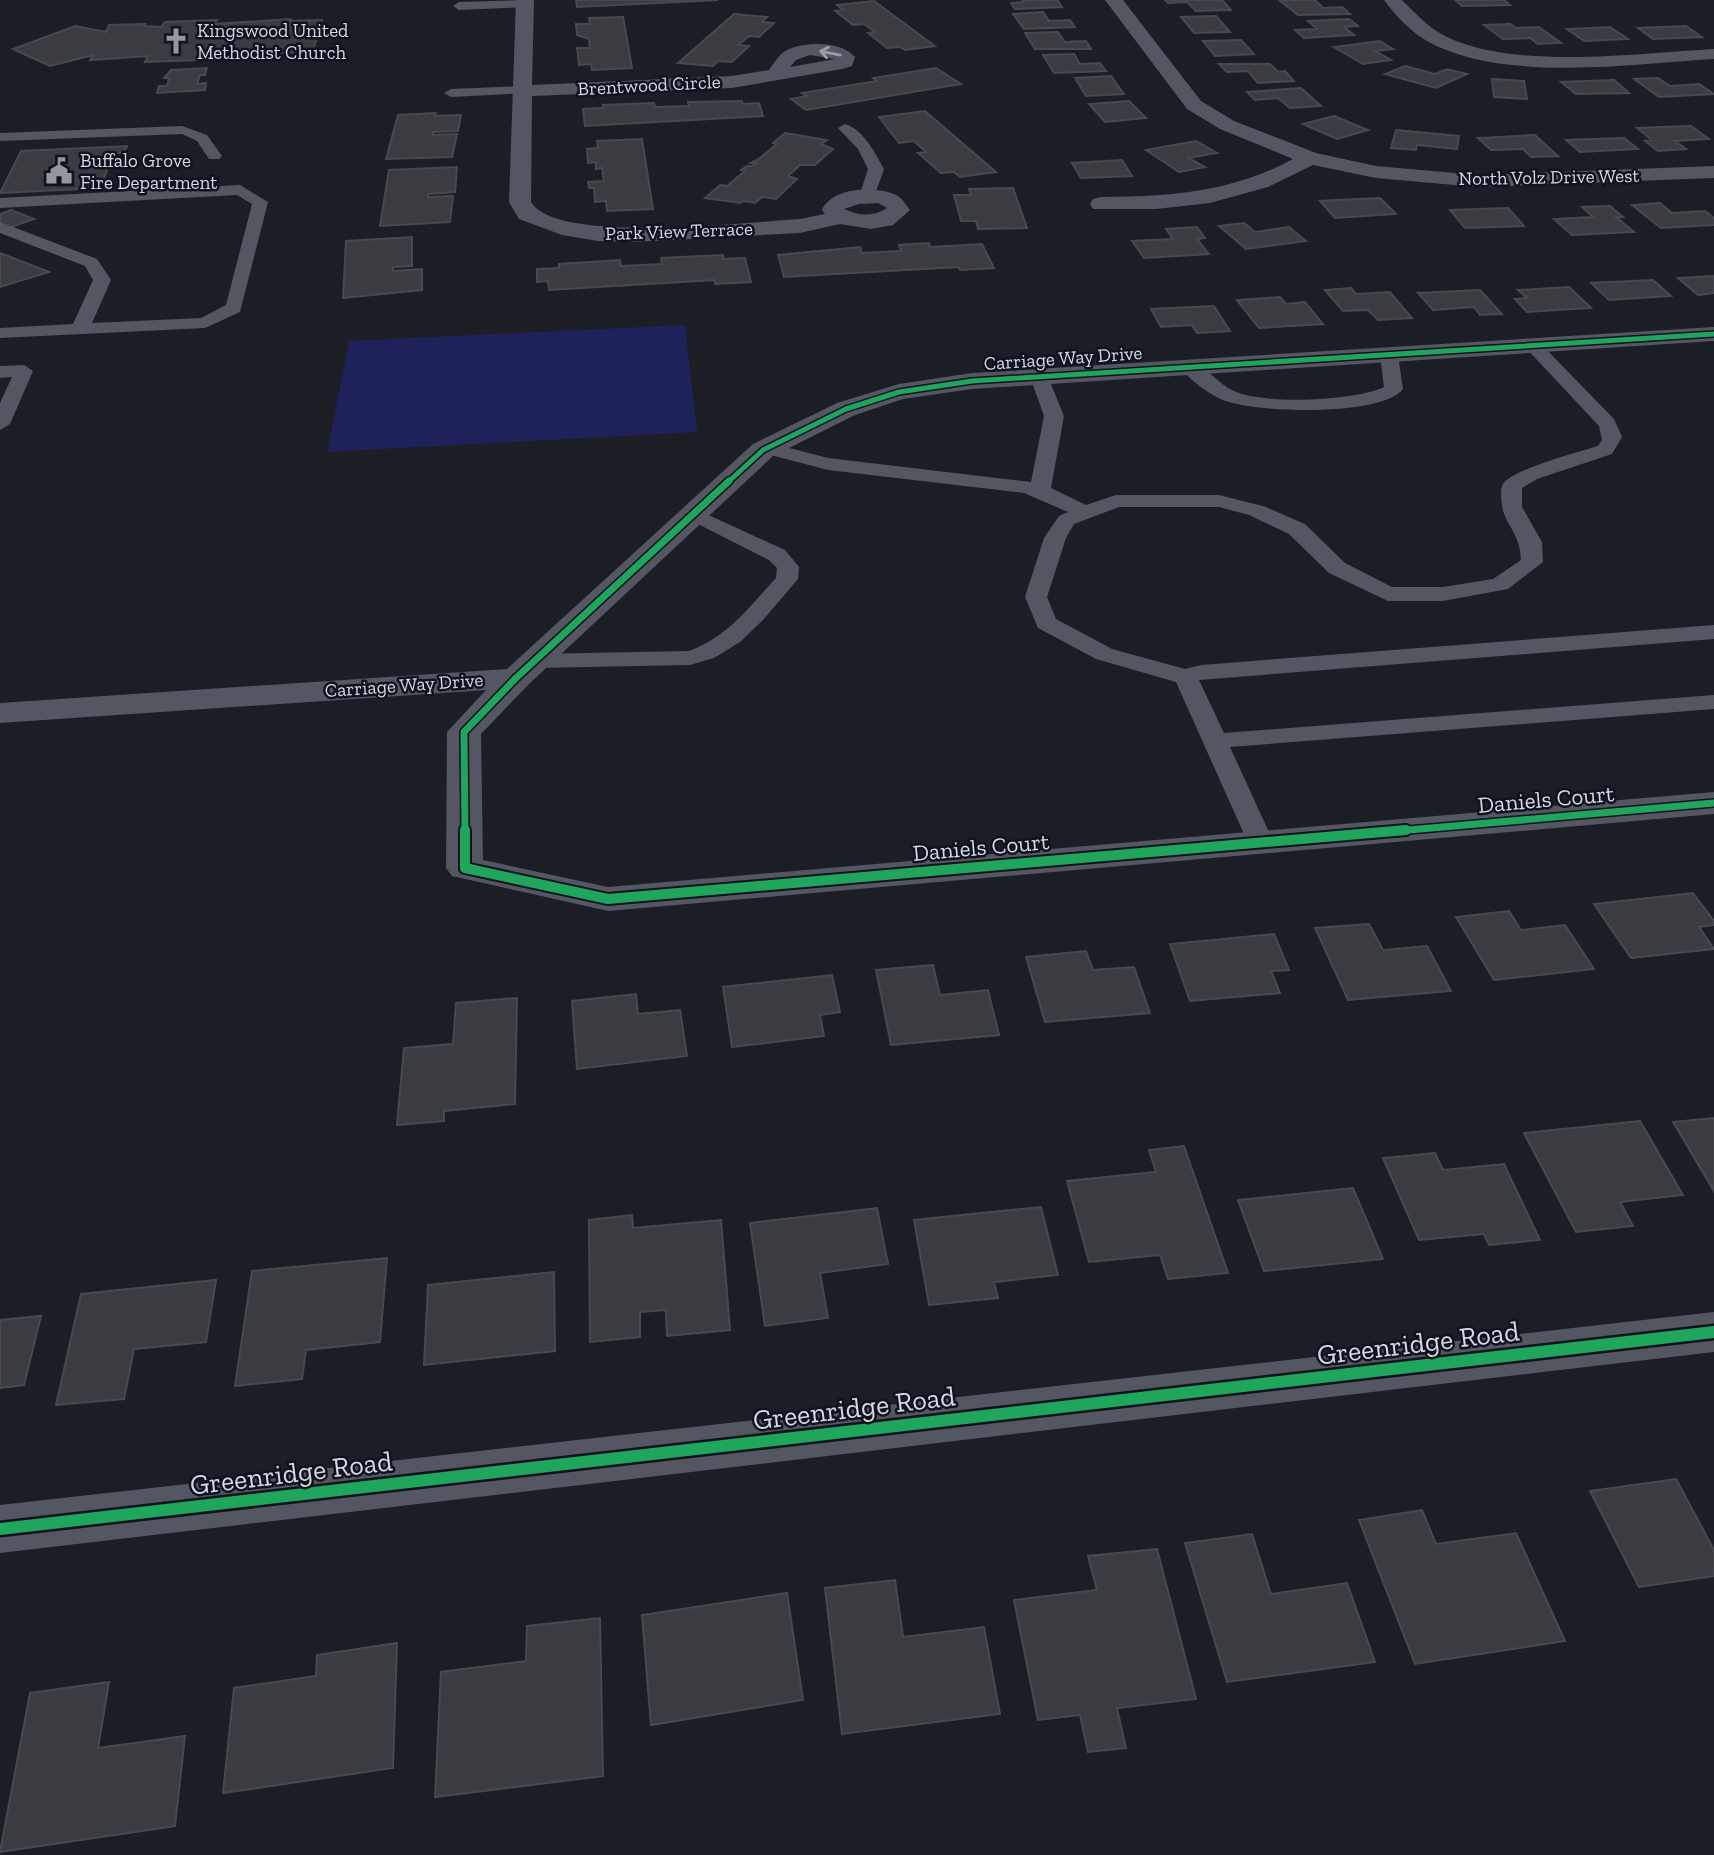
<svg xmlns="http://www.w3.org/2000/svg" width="1714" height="1855" viewBox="0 0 1714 1855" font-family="'Zilla Slab',serif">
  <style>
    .green { fill: #1f225a }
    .building { fill: #3b3c42; stroke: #484950; stroke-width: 2 }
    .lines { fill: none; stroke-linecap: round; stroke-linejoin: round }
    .service { fill: #545662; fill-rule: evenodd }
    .minor { fill: #545662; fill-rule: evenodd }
    .cycleway-far3-casing { stroke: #10131f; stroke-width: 8 }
    .cycleway-far2-casing { stroke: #10131f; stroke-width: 10 }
    .cycleway-far1-casing { stroke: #10131f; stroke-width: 14 }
    .cycleway-casing { stroke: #10131f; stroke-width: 17 }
    .cycleway-far3 { stroke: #20a55d; stroke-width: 5 }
    .cycleway-far2 { stroke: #20a55d; stroke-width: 7 }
    .cycleway-far1 { stroke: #20a55d; stroke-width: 10 }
    .cycleway { stroke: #20a55d; stroke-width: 12 }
    .oneway { stroke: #9c9ea8 }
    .labels { text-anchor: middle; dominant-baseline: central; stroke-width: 5; stroke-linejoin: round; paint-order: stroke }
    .far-poi-label { font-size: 19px; fill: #d6d8e2; stroke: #10131f; text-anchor: start }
    .far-street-label { font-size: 19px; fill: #d6d8e2; stroke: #10131f }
    .street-label { font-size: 23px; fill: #d6d8e2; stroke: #10131f }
    .near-street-label { font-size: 28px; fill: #d6d8e2; stroke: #10131f }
  </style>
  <rect width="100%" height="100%" fill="#1c1e26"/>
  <path class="green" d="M685,325L697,432L327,452L349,341Z"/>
  <path class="building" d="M576,0H718L577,7Z
    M1022,0H1057L1062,7L1015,9L1011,3L1024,2Z
    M1165,0H1222L1231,10L1196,11L1187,2L1168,3Z
    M1279,0H1315L1323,8L1342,7L1350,14L1298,15Z
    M1455,0H1504L1510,5L1462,6Z
    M874,1L935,46L905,50L900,47L887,48L868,33L875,32L864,24L853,25L835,11L843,10L837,5Z
    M1043,12L1049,21L1070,20L1075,27L1024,29L1013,14Z
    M734,14L767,17L762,22L774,23L759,37L749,36L738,45L749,46L732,62L718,61L713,66L678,63Z
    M1216,16L1230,32L1194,33L1181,17Z
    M623,17L632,68L592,70L591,64L579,65L577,48H590L589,39L577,35L576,24H590L589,18Z
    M291,19L290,21L322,20L313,51L223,57L224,54L202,55L200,60L145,62L148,56L90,60L93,55L50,66L13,49L75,26L106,32L109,25L145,24L144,26L161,27L165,22L217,20L214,24Z
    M1349,19L1358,26L1344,27L1354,35L1304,38L1295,30L1317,29L1308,21Z
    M1510,24L1517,28L1539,27L1561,43L1538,44L1530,38L1503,39L1484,25Z
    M1686,26L1702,37L1653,39L1638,28Z
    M1610,27L1628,39L1584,41L1567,29Z
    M1058,32L1065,42L1086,41L1091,49H1035L1025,33Z
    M1241,40L1254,54L1215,56L1203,41Z
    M1380,41L1393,49L1375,51L1391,60L1363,64L1334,47Z
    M1074,54L1080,64L1100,63L1106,71L1054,73L1043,55Z
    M1219,64H1270L1278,72L1285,71L1294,81L1258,83L1248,71L1227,72Z
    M1405,66L1435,74L1447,69L1467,74L1436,88L1385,74Z
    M207,68L205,75H200L197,84L206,83L205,90L157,93L159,86H167L169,78H164L171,70Z
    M936,68L961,84L806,110L791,99L807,96L802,93L877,81L873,78Z
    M1111,76L1124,94L1086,96L1075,78Z
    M1658,78L1670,86L1699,84L1714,94L1659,97L1634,79Z
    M1492,79L1524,81L1527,99L1494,97Z
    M1614,80L1629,93L1576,94L1561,82Z
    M1301,88L1321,106L1290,108L1278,98L1255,100L1247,92Z
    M742,101L743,104L759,103L763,116L585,126L583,109L603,108V105L654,103L655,107L689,106L688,102Z
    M1129,101L1146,118L1105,122L1089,104Z
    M925,111L996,172L960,177L954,172L941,173L918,153L926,152L914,141L899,143L879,117Z
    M436,113L435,116L461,115L458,131L433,132V135L457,134L452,157L386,159L398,115Z
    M1334,116L1368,130L1337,139L1303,124Z
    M1691,126L1709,139L1675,141L1686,149L1658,151L1645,141L1652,140L1637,128Z
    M1396,130L1459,136L1457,149L1417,145L1416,150L1391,148Z
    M785,133L827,140L821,144L833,149L815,165H800L788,176L797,179L776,199L762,197L755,203L743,201L740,203L705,198L720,185L727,186L745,171L741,170L747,166H752L756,163H751L760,158L777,144L773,143Z
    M1535,135L1558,156L1531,157L1523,149L1491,150L1478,138Z
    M1624,138L1638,149L1580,152L1566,140Z
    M642,139L653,209L607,211L606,201L595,202L594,188H589L588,182L604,181L602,168L596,169V162L588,163L587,149L598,148L597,141Z
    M1196,141L1217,153L1188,158L1205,167L1179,172L1146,150Z
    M127,146L124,153H114L100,188L0,193L21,151Z
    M1122,160L1132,176L1081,178L1072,163Z
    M457,167L455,192L428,194V197L453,196L450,222L380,226L389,170Z
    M1013,188L1027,228L978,229L976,221H961L954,195H971L969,189Z
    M1380,198L1396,214L1335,218L1320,201Z
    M1660,203L1672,213L1705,211L1714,218V225L1661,228L1632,205Z
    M1610,206L1623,217H1616L1634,232L1572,235L1554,219L1593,217L1582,207Z
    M1508,208L1524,226L1465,228L1450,210Z
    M11,210L34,219L0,231V214Z
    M1244,223L1255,232L1289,227L1306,241L1246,249L1219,226Z
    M1197,227L1205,238L1197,239L1209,254L1144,258L1132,241L1173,239L1166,229Z
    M412,237V266L393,267V271L422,269V290L343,298L346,241Z
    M929,243L930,247L982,244L994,268L960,270L959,267L784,277L778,255L860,247L862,253L901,251L899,245Z
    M0,253L49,272L0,287Z
    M723,255V259L745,258L751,282L715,284V280L549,290L548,281L537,282V269L559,268V264L620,260L621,266L662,264L661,258Z
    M1714,276V293L1698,295L1678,278Z
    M1653,280L1671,296L1609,300L1591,283Z
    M1569,287L1591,308L1527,312L1515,299L1527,298L1518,290Z
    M1351,288L1356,294L1390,292L1412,318L1378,320L1368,310L1343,311L1325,290Z
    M1480,290L1502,314L1480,315L1474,307L1433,310L1418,293Z
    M1280,297L1286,304L1305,302L1323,324L1259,328L1237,300Z
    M1214,306L1230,331L1197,333L1192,325L1161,327L1151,309Z
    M1693,893L1714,921V925L1699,927L1714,949L1631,958L1594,904Z
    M1509,911L1521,930L1565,925L1594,969L1494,980L1456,917Z
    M1369,924L1383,950L1427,946L1451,991L1348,1000L1315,928Z
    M1274,934L1289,970L1271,971L1280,993L1190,1001L1170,944Z
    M1086,951L1093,970L1134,967L1150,1013L1045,1022L1026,957Z
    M933,965L940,995L988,990L999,1035L891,1045L876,970Z
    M832,975L840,1012L820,1015L824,1036L732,1047L723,987Z
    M636,994L638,1014L680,1010L687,1056L577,1069L572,1001Z
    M517,998L515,1104L444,1111V1121L397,1125L404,1048L453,1044L456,1003Z
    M1714,1118V1191L1673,1122Z
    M1640,1121L1683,1195L1620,1202L1633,1226L1576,1232L1524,1133Z
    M1184,1146L1228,1273L1168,1279L1160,1255L1089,1262L1067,1181L1156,1172L1149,1150Z
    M1435,1153L1443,1170L1504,1164L1540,1240L1489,1245L1484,1234L1419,1240L1383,1158Z
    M1353,1188L1383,1259L1264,1271L1238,1200Z
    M1041,1207L1058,1275L994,1282L998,1298L929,1305L914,1220Z
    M877,1208L888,1264L820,1273L828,1318L765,1326L750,1223Z
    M632,1215L633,1228L721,1220L730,1330L667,1336L666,1310L640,1312V1337L590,1342L589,1220Z
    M387,1258L380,1342L306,1350L302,1379L235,1386L252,1271Z
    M554,1272L555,1351L424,1365L428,1285Z
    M216,1280L206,1342L134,1349L124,1399L56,1405L81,1294Z
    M41,1316L24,1385L0,1388V1320Z
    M1676,1479L1714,1550V1576L1639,1587L1590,1491Z
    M1422,1510L1436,1544L1516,1533L1565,1641L1415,1664L1359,1520Z
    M1252,1534L1271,1594L1347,1583L1375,1662L1227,1682L1185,1543Z
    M1157,1549L1196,1699L1117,1708L1126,1748L1088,1752L1080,1715L1038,1720L1014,1600L1097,1590L1088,1556Z
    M895,1580L903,1637L984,1627L1000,1714L842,1734L825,1588Z
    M787,1593L803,1700L651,1725L642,1615Z
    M600,1618L603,1776L435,1797L441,1672L526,1661L527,1626Z
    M397,1643L393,1768L223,1793L234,1688L316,1676L317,1655Z
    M109,1682L98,1748L185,1736L175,1826L0,1852L30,1693Z"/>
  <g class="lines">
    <path class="service" d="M528,0L531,3L525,7L459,10L453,6L459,2Z
      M523,86L528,87V93L451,97L444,93L451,89Z
      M845,124C864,130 875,153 884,169L873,200H861L859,197L868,169L858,149L838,128Z
      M182,126L207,135L222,156L219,159H209L197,141L182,134L0,141V133Z
      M240,185L268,202L240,312L205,328L0,338V328L73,324L93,280L85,266L0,233V222L97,259L111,280L92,323L201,318L226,305L252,204L237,195L0,208V198Z
      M1533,341L1539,342L1614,419L1622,437L1612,454L1537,479L1522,488V507L1542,542L1543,562L1508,589L1443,601H1388L1329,573L1289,534L1249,515L1219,507H1119L1074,524L1066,538L1047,597L1056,619L1112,649L1185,669L1201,665L1714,625V639L1199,680L1224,733L1714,695V709L1230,747L1274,843L1270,849L1261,851L1252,849L1248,843L1176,682L1096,659L1038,628L1025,597L1044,538L1059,516L1068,512L1024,493L828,470L759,452L756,448L759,444L766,442L828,458L1031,482L1044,416L1030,377L1039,371L1048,377L1064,416L1051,488L1086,505L1116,495H1219L1263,506L1305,524L1345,563L1392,587H1443L1493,579L1521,560C1520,532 1504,524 1502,505C1501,499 1500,488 1503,484C1513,469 1579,452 1598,446L1602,440L1599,426L1524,346Z
      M1389,349L1398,355L1403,389C1382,417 1255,413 1223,400C1208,394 1189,379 1180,367L1189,361C1206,366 1218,384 1234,391C1264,405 1355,401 1384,387L1380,355Z
      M24,365L33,371L10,424L0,430V403L12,377L0,378V366Z
      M693,508L785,550L799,567L798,579L763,620L740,642L714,658L690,665L534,668L526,666L522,661L526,656L534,654L688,651C726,639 750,606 776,578L777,568L769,560L686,518L682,514L686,510Z"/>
    <path class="minor" d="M516,0H534L532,85L732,76L769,70C774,63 779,54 787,50C805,41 842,41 855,57L852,66L842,69L732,88L532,96L531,202C556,245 751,222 800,219L825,214L822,210C832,187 874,186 894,194C902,197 905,204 910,210L893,225L871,229L840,224L800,233L633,242L598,241L562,235L519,219L509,202ZM810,55L835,59L790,67L796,60ZM878,203L887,208C874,217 858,216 844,209L859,204Z
      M1105,0H1123L1201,101L1234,121L1316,153L1376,166L1477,175L1714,166V178L1477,187L1376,178L1313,165L1268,187L1210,203L1156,209H1093L1090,204L1093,199L1101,197C1169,197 1233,192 1293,159L1220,129L1187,109Z
      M1384,0H1402C1413,11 1425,24 1438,32C1504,72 1638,53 1714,49V59C1631,64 1501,83 1427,41C1411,32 1395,15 1384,0Z
      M1714,327V341L972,389L903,399L855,415L773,456L528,685L481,734L483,860L608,887L1714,792V814L608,911L452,876L446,868L447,732L486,690L0,723V703L507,669L753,444L837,403L899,384L972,373Z
      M1714,1312V1352L0,1553V1505Z"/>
    <g class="cycleway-far3-casing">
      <path id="cycleway-far3" d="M727,483L763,450L846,409L899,392L972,381L1714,334"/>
    </g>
    <g class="cycleway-far2-casing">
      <path id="cycleway-far2" d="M465,832L464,732L516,678L729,481
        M1386,832L1714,803"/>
    </g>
    <g class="cycleway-far1-casing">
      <path id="cycleway-far1" d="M465,830V868L608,899L1406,830"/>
    </g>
    <g class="cycleway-casing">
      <path id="cycleway" d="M0,1529L1714,1332"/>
    </g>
    <use href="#cycleway-far3" class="cycleway-far3"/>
    <use href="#cycleway-far2" class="cycleway-far2"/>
    <use href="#cycleway-far1" class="cycleway-far1"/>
    <use href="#cycleway" class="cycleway"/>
  </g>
  <defs><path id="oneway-shaft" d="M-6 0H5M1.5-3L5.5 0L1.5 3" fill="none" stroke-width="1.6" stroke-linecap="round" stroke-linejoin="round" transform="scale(1.75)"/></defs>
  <use class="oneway" href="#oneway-shaft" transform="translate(830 53) rotate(-169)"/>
  <defs>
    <g id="church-bare" transform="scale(2.1)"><path d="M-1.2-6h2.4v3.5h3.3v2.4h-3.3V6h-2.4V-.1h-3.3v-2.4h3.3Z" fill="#9597a0" stroke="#10131f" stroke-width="2.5" paint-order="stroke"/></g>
    <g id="civic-bare" transform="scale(2.1)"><path d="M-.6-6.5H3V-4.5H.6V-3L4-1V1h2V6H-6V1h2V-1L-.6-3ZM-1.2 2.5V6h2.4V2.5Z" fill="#9597a0" stroke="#10131f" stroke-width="2.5" paint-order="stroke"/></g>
  </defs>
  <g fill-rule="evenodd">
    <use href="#church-bare" x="176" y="41"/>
    <use href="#civic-bare" x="59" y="171"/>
  </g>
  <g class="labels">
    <g class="far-poi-label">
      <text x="197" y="30">Kingswood United<tspan x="197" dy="22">Methodist Church</tspan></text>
      <text x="80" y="160">Buffalo Grove<tspan x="80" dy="22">Fire Department</tspan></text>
    </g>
    <g class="far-street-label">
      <text transform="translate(649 85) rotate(-3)">Brentwood Circle</text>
      <text transform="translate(1549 177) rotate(-1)">North Volz Drive West</text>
      <text transform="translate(679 231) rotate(-2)">Park View Terrace</text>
      <text transform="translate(1063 358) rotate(-4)">Carriage Way Drive</text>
      <text transform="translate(404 685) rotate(-4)">Carriage Way Drive</text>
    </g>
    <g class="street-label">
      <text transform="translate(1546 799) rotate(-5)">Daniels Court</text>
      <text transform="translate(981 847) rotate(-5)">Daniels Court</text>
    </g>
    <g class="near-street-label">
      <text transform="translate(1418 1343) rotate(-7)">Greenridge Road</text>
      <text transform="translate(854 1408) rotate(-7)">Greenridge Road</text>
      <text transform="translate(291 1473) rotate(-7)">Greenridge Road</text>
    </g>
  </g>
</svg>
